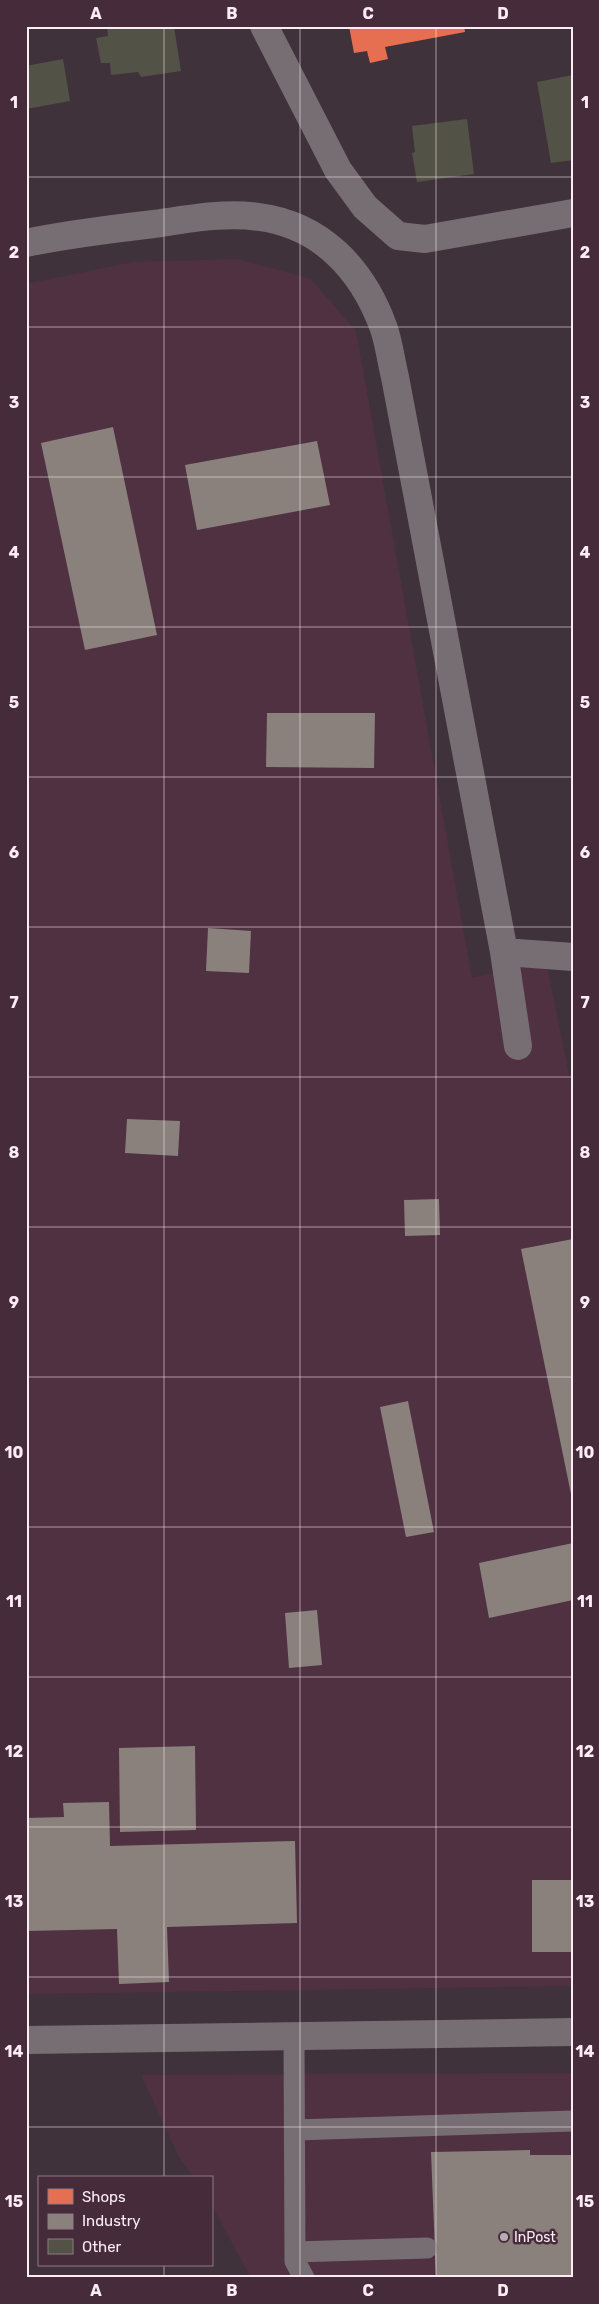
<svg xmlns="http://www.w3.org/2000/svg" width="599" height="2304" viewBox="0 0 599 2304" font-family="Rubik,sans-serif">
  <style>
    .built { fill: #4f3142 }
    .shops { fill: #e76f51 }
    .industry { fill: #8a817c }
    .building { fill: #535246 }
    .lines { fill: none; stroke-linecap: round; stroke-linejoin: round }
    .lane { stroke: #766e72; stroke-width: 21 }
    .street { stroke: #766e72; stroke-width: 28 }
    .grid { fill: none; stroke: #fdecf4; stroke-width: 1; stroke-opacity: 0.55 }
    .poi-dot { fill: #bbabb3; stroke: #462c3b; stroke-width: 2 }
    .labels { text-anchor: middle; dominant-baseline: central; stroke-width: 5; stroke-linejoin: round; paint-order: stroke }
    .poi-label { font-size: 14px; fill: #fdecf4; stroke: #462c3b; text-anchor: start }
    .neatline { fill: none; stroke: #fdecf4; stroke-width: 2 }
    .grid-label { font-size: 16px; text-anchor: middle; font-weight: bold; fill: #fdecf4 }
  </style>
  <rect width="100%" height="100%" fill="#40323a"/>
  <path class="built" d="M237,259L311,279L356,331L472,978L546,961L573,1094V1986L26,1994V284L133,262Z
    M573,2073V2278H251L211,2204V2178H194L179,2157L141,2075Z"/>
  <path class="shops" d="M349,26H464L465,32L385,47L388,59L370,63L367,51L354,53Z"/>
  <path class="industry" d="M113,427L157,635L85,650L41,443Z
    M317,441L330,505L197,530L185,465Z
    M267,713H375L374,768L266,767Z
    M208,928L251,931L249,973L206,971Z
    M127,1119L180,1121L178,1156L125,1153Z
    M439,1199L440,1235L405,1236L404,1200Z
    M573,1239V1499H572L521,1249Z
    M408,1401L434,1532L406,1537L380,1407Z
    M573,1543V1600L489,1618L479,1563Z
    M317,1610L322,1665L289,1668L285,1613Z
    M195,1746L196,1830L120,1832L119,1748Z
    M109,1802L110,1846L295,1841L297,1923L167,1927L169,1982L119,1984L117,1929L26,1931V1818L64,1817L63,1803Z
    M532,1880H573V1952H532Z
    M530,2150V2155H573V2278H436L431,2152Z"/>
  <path class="building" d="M113,26H174L181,71L141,77L138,72L111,75L110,63H101L96,38L108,36L107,27Z
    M63,59L70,101L26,109V66Z
    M573,75V160L551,163L537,82Z
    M467,119L474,174L417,182L412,153L415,152L412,126Z"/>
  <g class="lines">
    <path class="lane" d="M294,2037L295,2261L304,2278
      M295,2130L573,2121
      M295,2252L427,2248"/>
    <path class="street" d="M264,26L338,170L365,207L398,236L425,239L573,213
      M26,243C68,234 111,229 154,224C188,219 224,212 259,217C321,225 362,269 383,326C389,342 391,361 395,377L504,952L518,1046
      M504,952L573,957
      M26,2040L573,2032"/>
  </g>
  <path class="grid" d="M164,26V2178M300,26V2278M436,26V2278M26,177H573M26,327H573M26,477H573M26,627H573M26,777H573M26,927H573M26,1077H573M26,1227H573M26,1377H573M26,1527H573M26,1677H573M26,1827H573M26,1977H573M26,2127H573M164,2265V2278"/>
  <circle class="poi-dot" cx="504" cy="2237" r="5"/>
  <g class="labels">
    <g class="poi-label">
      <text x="514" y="2237">InPost</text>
    </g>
  </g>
  <rect width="599" height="2304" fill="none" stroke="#462c3b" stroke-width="55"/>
  <rect x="38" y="2176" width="175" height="90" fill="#462c3b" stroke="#8f7985"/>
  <rect x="48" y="2189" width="25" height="15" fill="#e76f51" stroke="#8f7985"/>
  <text x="82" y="2202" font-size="15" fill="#fdecf4">Shops</text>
  <rect x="48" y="2214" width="25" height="15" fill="#8a817c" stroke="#8f7985"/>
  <text x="82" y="2226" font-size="15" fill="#fdecf4">Industry</text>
  <rect x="48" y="2239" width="25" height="15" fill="#535246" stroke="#8f7985"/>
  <text x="82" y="2252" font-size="15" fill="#fdecf4">Other</text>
  <rect x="28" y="28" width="544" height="2248" class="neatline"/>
  <g class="grid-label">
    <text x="96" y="19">A</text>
    <text x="232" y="19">B</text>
    <text x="368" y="19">C</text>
    <text x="503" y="19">D</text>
    <text x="14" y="108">1</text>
    <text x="585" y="108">1</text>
    <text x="14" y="258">2</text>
    <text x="585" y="258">2</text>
    <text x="14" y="408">3</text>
    <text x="585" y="408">3</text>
    <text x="14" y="558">4</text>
    <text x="585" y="558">4</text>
    <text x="14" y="708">5</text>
    <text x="585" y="708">5</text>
    <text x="14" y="858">6</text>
    <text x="585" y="858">6</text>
    <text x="14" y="1008">7</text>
    <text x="585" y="1008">7</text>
    <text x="14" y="1158">8</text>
    <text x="585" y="1158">8</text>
    <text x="14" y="1308">9</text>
    <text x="585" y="1308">9</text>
    <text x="14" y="1458">10</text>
    <text x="585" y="1458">10</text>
    <text x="14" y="1607">11</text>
    <text x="585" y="1607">11</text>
    <text x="14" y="1757">12</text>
    <text x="585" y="1757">12</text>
    <text x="14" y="1907">13</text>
    <text x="585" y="1907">13</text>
    <text x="14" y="2057">14</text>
    <text x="585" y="2057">14</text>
    <text x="14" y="2207">15</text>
    <text x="585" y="2207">15</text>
    <text x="96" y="2296">A</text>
    <text x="232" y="2296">B</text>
    <text x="368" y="2296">C</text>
    <text x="503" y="2296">D</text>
  </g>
</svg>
